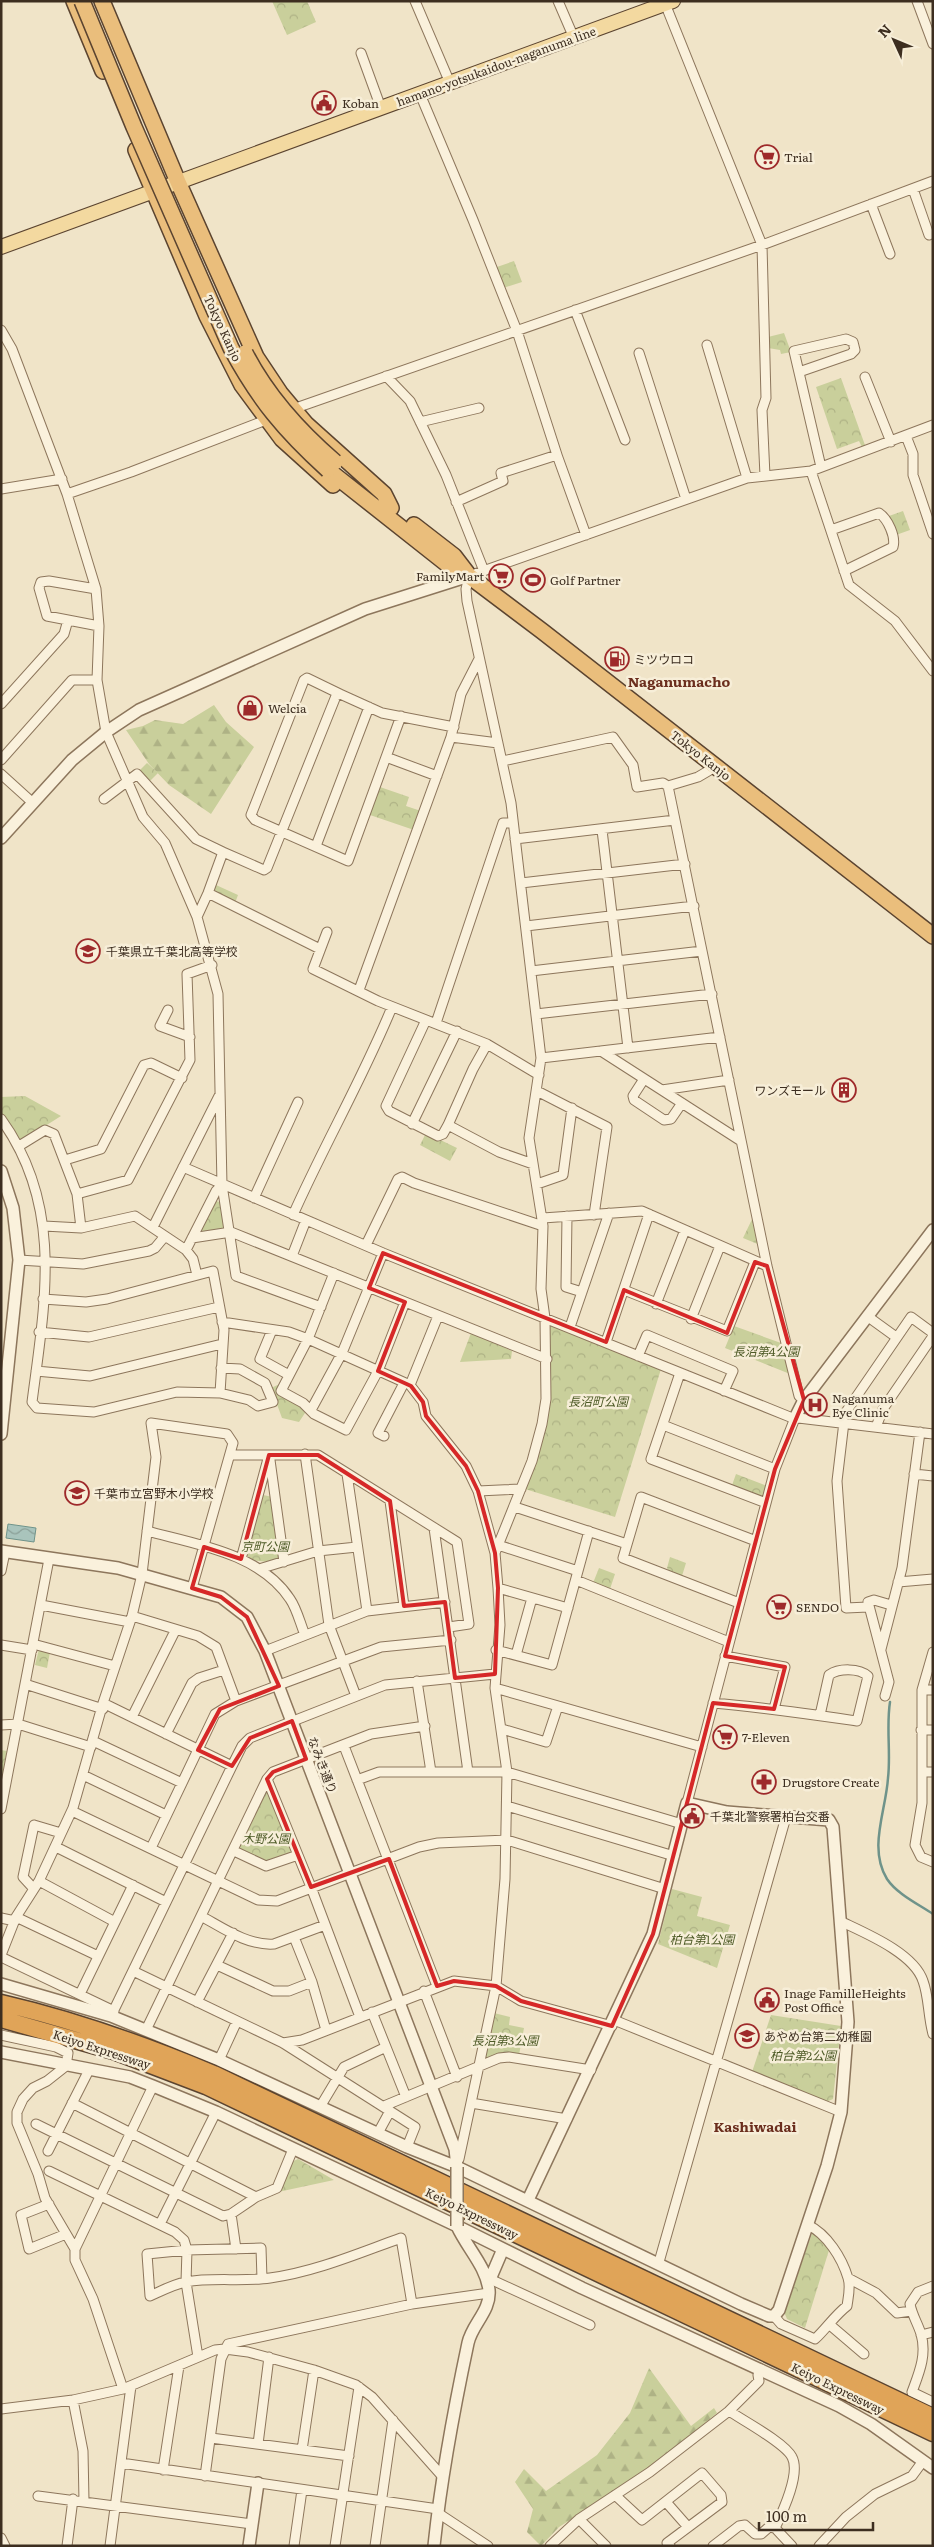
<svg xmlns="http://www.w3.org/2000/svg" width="934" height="2547" viewBox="0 0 934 2547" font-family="Literata,'Noto Sans JP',serif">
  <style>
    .forest { fill: url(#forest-firs) }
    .park { fill: url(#park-crowns) }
    .water { fill: url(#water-waves); stroke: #6f938a }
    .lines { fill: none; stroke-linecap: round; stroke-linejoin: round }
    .stream { stroke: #6f938a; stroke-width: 2.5 }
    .minor-casing { stroke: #8d765c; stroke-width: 11 }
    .tertiary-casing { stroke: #8d765c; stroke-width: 14 }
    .primary-casing { stroke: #5b4430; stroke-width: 16 }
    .trunk-casing { stroke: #5b4430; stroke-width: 18 }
    .motorway-casing { stroke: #5b4430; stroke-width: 19 }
    .minor { stroke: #faf1dc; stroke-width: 9 }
    .tertiary { stroke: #faf1dc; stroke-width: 11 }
    .primary { stroke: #f3d9a0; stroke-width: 14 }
    .trunk { stroke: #eabe7c; stroke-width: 15 }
    .motorway { stroke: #e0a458; stroke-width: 16 }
    .tertiary-bridge-casing { stroke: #8d765c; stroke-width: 14; stroke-linecap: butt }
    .trunk-bridge-casing { stroke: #5b4430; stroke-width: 18; stroke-linecap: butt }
    .tertiary-bridge { stroke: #faf1dc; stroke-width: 11 }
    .trunk-bridge { stroke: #eabe7c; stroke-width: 15 }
    .marked { fill: none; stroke: #d62828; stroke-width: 4; stroke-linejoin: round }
    .labels { text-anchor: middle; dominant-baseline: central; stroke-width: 5; stroke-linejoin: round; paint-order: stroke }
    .street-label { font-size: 12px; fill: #3d2e20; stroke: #f7eed8 }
    .poi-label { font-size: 12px; fill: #3d2e20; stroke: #f7eed8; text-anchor: start }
    .park-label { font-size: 12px; font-style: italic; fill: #4d5a26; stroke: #f7eed8 }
    .neighbourhood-label { font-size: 14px; font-weight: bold; fill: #6b2e1e; stroke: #f7eed8 }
  </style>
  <defs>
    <pattern id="forest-firs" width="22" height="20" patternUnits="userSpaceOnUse" patternTransform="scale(1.25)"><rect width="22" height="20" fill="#c9cf9b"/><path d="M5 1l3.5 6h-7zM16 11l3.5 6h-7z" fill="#aeb285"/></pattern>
    <pattern id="park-crowns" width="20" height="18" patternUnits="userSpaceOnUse" patternTransform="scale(1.25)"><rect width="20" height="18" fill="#c9cf9b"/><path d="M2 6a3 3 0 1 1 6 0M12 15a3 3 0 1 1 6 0" fill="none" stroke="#aeb285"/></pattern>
    <pattern id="water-waves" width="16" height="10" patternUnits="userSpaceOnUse" patternTransform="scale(1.25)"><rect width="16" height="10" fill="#a9c4bc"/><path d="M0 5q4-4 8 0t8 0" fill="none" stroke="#8ba098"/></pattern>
  </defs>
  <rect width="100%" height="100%" fill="#f0e4c8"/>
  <path class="forest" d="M214,705L226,722L254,747L211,814L169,785L149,764L126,730L143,726L155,720L183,724Z
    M649,2368L691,2426L714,2408L717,2413L639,2477L559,2527L541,2546L527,2532L533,2509L515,2482L524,2469L546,2491L597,2455L630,2413Z"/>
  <path class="park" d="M272,1H307L316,22L287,35Z
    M514,261L522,282L503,288L494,268Z
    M784,333L791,352L781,354L780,350L768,348V337Z
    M841,378L866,448L863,449L859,441L837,449L816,387Z
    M903,511L910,530L896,535L889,516Z
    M147,763L158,773L150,781L139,771Z
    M380,787L409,797L406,806L421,811L414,830L370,815Z
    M216,885L238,895L235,903L215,894L214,889Z
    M25,1096L61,1116L23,1140L18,1139L1,1114V1097Z
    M426,1133L457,1148L450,1161L420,1145Z
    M213,1200L223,1203L225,1231L205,1234L200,1228Z
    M755,1213L760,1245L743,1238Z
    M553,1323L661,1369L615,1517L525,1489L544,1431L549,1327Z
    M734,1326L781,1343L790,1374L725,1348Z
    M471,1333L512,1351L511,1359L460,1362Z
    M282,1383L277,1391L303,1406L305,1413L299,1422L282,1418L271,1388Z
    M736,1474L767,1486L764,1498L731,1488Z
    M263,1495L273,1497L282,1560L279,1563L250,1560L246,1555Z
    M670,1557L686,1563L682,1576L669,1571L667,1568Z
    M599,1568L615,1574L610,1589L593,1583Z
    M39,1649L50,1652L47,1668L35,1665Z
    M1,1750L7,1751L1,1784Z
    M264,1792H271L296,1852L270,1864L241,1850L239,1845Z
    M672,1889L702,1897L697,1916L730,1925L717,1968L658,1944Z
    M494,2013L510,2017L509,2025L524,2028L519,2055L488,2061L485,2059Z
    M771,2015L841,2026L833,2099L826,2102L752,2072Z
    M298,2159L334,2180L278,2192L289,2163Z
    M813,2231L830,2247L805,2328L787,2319L784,2312Z"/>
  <path class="water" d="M8,1524L36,1528L34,1542L6,1538Z"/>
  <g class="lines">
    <path class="stream" d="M890,1702C886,1727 891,1753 888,1778C886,1811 868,1848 887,1879C897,1894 918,1904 933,1914"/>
    <g class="minor-casing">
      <path id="minor" d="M415,1L450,83
        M558,1L574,38
        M664,1L762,245L766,398L762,410L765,476
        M917,1L933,44
        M361,53L381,108
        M420,94L473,220L517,331L557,455L586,535
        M913,189L929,235
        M871,204L890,254
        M575,310L625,440
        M1,330L12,349L67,494L96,589L99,626L97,680L106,732L143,817L165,843L197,917L218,994L222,1185L236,1276L321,1307
        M707,345L747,478
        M639,353L686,499
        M799,372L851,354L855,350L853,342L846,339L794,351L821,467
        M386,376L410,401L446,475L484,571
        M865,377L891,442
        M293,409L762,245L933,181
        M420,422L479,408
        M906,436L913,454V475L933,534
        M811,471L849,585L895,621L933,671
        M1,489L62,479
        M67,494L131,472L266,420
        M456,502L503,481L501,473L557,455
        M831,530L879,513C888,519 896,537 893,547L844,571
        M96,589L49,581L41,582L39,588L47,616L99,626
        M340,694L307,678L304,680L251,815L255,820L348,861L401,716
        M1,704L64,634L68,620
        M451,737L498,743
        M386,757L437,776
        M1,760L72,680H97
        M503,761L613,737L633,765L637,787L663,783L668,786L698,777L715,767
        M1,774L33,803
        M668,786L767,1266L799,1396L804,1400
        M104,799L137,774L196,839L223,852
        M602,830L628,1048
        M515,839L675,820
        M316,846L369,707
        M521,883L685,864
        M208,893L320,949
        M197,917L208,893L223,852L264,870L267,868L336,696L340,694L382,713L454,727
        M526,926L694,906
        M327,932L313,969L378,1001L487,1044L539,1075
        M531,971L702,951
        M359,990L451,737L461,694L479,659
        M168,1010L160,1026L190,1037
        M536,1014L712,994
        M426,1020L386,1106L389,1111L438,1136L443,1134L448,1125L473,1069L487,1044
        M436,1023L503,823H513
        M601,1051L741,1141
        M541,1058L720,1037
        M644,1079L633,1096L634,1100L664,1120L671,1119L682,1103
        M662,1090L729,1080
        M537,1091L607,1127L594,1215
        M1,1119C64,1206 45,1302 32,1402L37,1408L94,1412L177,1392L220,1393L249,1400L258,1406L273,1402L265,1383L240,1369L221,1368
        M412,1124L457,1031
        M448,1125L499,1152L533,1164
        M19,1146L45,1130L54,1134L77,1194L81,1228
        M65,1160L101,1149L144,1065L151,1063L182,1078
        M183,1167L383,1253L790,1417L933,1434
        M537,1184L563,1175L572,1108
        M77,1194L128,1180L190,1060L187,974L212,965
        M254,1198L298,1102
        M293,1215C324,1145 363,1078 392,1007
        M567,1216L566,1287L582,1292
        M543,1218L642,1211L767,1266
        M44,1226L81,1228L135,1216L186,1250L193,1259L197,1275
        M153,1227L219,1096
        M192,1238L231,1232L547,1359
        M366,1245L398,1179L402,1177L414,1183L543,1226
        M186,1250L216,1191L222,1185
        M292,1256L306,1220
        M19,1260L83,1264L149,1251L155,1248L165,1236
        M334,1273L308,1339L281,1391L303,1403L314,1414L346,1430L378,1371L405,1302
        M624,1290L727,1331L755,1262
        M43,1299L86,1302L107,1299L213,1271L224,1330L220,1393
        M656,1304L685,1230
        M438,1316L410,1385L423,1402L426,1416L466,1466L478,1491L495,1553L498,1588L500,1625L495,1688L507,1772L505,1879L496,1986L459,2159
        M867,1316L896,1337
        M691,1319L720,1246
        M222,1322L289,1332L308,1339L410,1385
        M570,1327L609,1213
        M272,1330L260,1359L289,1375
        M39,1332L89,1337L219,1307
        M606,1342L649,1214
        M638,1356L647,1335L733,1371L724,1391
        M36,1371L90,1376L222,1344
        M680,1373L651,1459L766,1503
        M311,1410L342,1353L383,1253
        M839,1422L911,1317L933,1333
        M844,1422L837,1481L846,1608L868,1607
        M663,1425L775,1469
        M876,1427L883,1409L933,1336
        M384,1436L378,1433L404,1383
        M305,1454L329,1625L356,1696
        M230,1455H318L457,1542L469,1624L449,1627
        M270,1460L284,1562
        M347,1474L367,1611
        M914,1474L933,1476
        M478,1491L521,1489
        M390,1501L404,1606
        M515,1507L627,1544
        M434,1528L468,1772
        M147,1531C195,1544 260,1553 290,1599C297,1609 300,1623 305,1635
        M498,1545L578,1571
        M495,1553L532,1461L542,1424L546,1399L545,1318L541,1289L543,1226L529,1138L541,1058L511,803L467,601L466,589L469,576L747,478L811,471L933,425
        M241,1559L269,1455
        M259,1569L318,1551L357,1547
        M1,1571L5,1552
        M576,1580L729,1642
        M898,1582L933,1579
        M498,1588L568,1608
        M739,1603L623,1558L641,1497L756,1541
        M41,1605L130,1622
        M132,1616L198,1636L216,1647L236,1701
        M33,1644L115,1666
        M1,1645L32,1650
        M881,1649L902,1568L920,1432
        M496,1650L552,1665L589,1531
        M265,1651L367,1611L445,1602
        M933,1652L922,1690V1803L915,1845L921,1857L933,1862
        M516,1655L532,1598
        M725,1656L785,1667L774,1709
        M417,1681L431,1772
        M25,1684L103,1709
        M495,1688L702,1747
        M922,1690H933
        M885,1696L889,1682L868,1602L874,1600L891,1605
        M103,1703L232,1766
        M713,1703C762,1707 809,1714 857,1721L868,1676C859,1668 839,1668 829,1675L820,1715
        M132,1717L175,1631
        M1,1725L18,1724L91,1747
        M502,1729L546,1742L558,1706
        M921,1730H933
        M166,1734L192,1683L199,1678L224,1670
        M93,1741L182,1783
        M344,1746L437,1986
        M922,1772H933
        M83,1775L166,1815
        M267,1779L311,1887L360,2017
        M357,1780L379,1772H507L682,1824
        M687,1803L775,1469L795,1418
        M507,1806L674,1856
        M1,1809L49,1559
        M72,1811L258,1900L277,1901L419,1847L438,1843L507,1840L665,1889
        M56,1847L166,1902
        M151,1848L215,1714L236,1701L381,1647L451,1640
        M234,1851L266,1866L298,1855
        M39,1881L115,1922
        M34,1889L23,1877L34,1825L61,1833
        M201,1916C223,1928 248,1946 274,1944L325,1925
        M16,1917L98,1956
        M1,1918L15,1921
        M840,1921C865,1933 914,1953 923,1981C929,1997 928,2016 933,2034
        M294,1937L312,1982L326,2030
        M1,1955L16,1917L39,1881L73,1808L103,1703L132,1616L142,1574L156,1457L151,1423L227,1434L233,1443L192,1588
        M1,1957L114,2011
        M217,1965L273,1991H289L312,1982
        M133,1971L283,2043L415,2127L407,2147
        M424,1991L457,2077
        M80,1994L133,1885
        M197,2002L233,1933
        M372,2012L406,2097
        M111,2016L232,1766L242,1746L250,1738L385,1685L495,1674
        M614,2020L841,2112
        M146,2030L267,1779L273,1772L371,1734L425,1726
        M1,2035L56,2047L68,2053L66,2066L47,2081L33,2088L23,2099L17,2112V2123L38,2174L45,2198L75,2249V2260L93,2299L123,2389
        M283,2043L302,2040L454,1981L496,1986L521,2001L612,2026
        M219,2060L237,2021
        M72,2103L256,2197
        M471,2103L567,2119
        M384,2106L499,2058L509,2057L591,2070
        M320,2107L344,2067L386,2047
        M36,2124L223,2216L231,2214L256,2197L277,2188L293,2149
        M378,2133L390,2111
        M48,2151L89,2070
        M49,2171L175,2232L184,2240L187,2250L186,2282L198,2357
        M49,2204L21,2215L29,2249L66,2234
        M231,2214L236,2249
        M160,2224L216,2112
        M75,2249L153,2086
        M659,2262L786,1817
        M848,2278L876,2293L897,2313L911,2311
        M262,2279L261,2248L187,2250L147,2254L150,2296C161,2291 174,2284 186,2282C212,2277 243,2282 270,2278C315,2272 359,2253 401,2238L412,2304
        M490,2279L590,2325
        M933,2286L918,2292L910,2304C912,2315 918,2324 921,2334C927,2355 919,2373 912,2392L933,2402
        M774,2316L781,2324L815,2339C826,2329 835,2315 847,2306C848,2298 851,2287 848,2278C842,2258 827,2234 808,2225
        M830,2325L864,2354
        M921,2335L933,2332
        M73,2400L83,2451L84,2501
        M1,2409L73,2400L123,2389L215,2350L225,2349L248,2352L314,2370L356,2385L372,2397L443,2477
        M729,2411C744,2421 785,2443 792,2457C801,2474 782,2513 775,2528L792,2546
        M211,2438L349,2456
        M258,2444L269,2357
        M302,2450L314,2370
        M121,2463L438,2509
        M163,2470L179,2366
        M205,2476L221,2359L228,2344L412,2304L489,2293
        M615,2495L642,2520L702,2473L721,2495L722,2502L667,2543L670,2546
        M38,2496L252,2524
        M666,2502L688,2527
        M438,2513L488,2546
        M579,2519L606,2546
        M1,2538L5,2546
        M67,2546L73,2499
        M110,2546L131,2386
        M294,2546L302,2490
        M335,2546L359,2387
        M375,2546L393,2420
        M550,2546L579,2519L650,2472L729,2411L759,2381L758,2375L761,2369
        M713,2546L739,2526L745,2525L755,2534H761L769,2527L775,2528
        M819,2546L846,2517L875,2494L912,2476L923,2461"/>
    </g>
    <g class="tertiary-casing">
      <path id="tertiary" d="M1,838L72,760L106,732L139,710L365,609L469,576
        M1,1171L13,1208L19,1260L1,1434
        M795,1418L804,1400L933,1230
        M1,1551L118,1568L221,1597L247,1617L265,1651L455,2149L457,2167
        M1,1984L111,2016L219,2060L407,2147L457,2167L741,2304L769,2316H774L779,2310L827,2166L841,2112L848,2022L833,1827L829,1820L727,1812L687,1803L653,1934L528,2200
        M1,2052L130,2077L153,2086L216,2112L457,2226L582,2288L839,2406L871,2424L933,2468
        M488,2284L503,2249
        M249,2546L258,2483
        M434,2546C441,2478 454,2409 468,2343C472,2324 491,2311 489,2290C486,2266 467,2248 457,2226"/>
    </g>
    <g class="primary-casing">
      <path id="primary" d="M1,247L673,1"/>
    </g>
    <g class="trunk-casing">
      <path id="trunk" d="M74,1L103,71
        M102,1L178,182L256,357L280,393L306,424L384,494L391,508
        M136,150L207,316L242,385L282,439L333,485
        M328,470L447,564L469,576L542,631L933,936
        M414,525L454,556L467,573"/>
    </g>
    <g class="motorway-casing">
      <path id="motorway" d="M1,2003C75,2020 145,2045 214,2074L933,2417
        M1,2019L114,2051L206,2086L933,2433"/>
    </g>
    <use href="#minor" class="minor"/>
    <use href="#tertiary" class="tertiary"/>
    <use href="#primary" class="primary"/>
    <use href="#trunk" class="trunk"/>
    <use href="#motorway" class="motorway"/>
    <g class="tertiary-bridge-casing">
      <path id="tertiary-bridge" d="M457,2226V2167"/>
    </g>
    <g class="trunk-bridge-casing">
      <path id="trunk-bridge" d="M82,1L134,127L231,348C259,400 285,431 328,470
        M245,353C267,396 299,431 335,462"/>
    </g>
    <use href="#tertiary-bridge" class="tertiary-bridge"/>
    <use href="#trunk-bridge" class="trunk-bridge"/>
  </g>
  <path class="marked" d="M383,1253L606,1342L624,1290L727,1333L755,1262L767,1266L804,1400L775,1469L725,1656L785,1667L774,1709L713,1703L653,1934L612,2026L521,2001L496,1986L454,1981L437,1986L389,1859L311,1887L267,1779L273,1772L306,1759L292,1721L250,1738L232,1766L198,1750L220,1709L279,1686L247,1617L221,1597L192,1588L204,1547L241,1559L269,1455H318L390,1501L404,1606L445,1602L455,1678L495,1674L498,1588L495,1553L478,1491L466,1466L426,1416L423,1402L411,1386L378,1371L405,1302L369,1288Z"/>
  <defs>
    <g id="civic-ring" transform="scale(1.25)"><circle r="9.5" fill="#f7eed8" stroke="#9e2a2b" stroke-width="1.5"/><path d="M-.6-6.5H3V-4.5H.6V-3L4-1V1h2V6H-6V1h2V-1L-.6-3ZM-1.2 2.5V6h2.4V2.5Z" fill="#9e2a2b"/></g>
    <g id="supermarket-ring" transform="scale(1.25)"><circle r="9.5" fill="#f7eed8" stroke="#9e2a2b" stroke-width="1.5"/><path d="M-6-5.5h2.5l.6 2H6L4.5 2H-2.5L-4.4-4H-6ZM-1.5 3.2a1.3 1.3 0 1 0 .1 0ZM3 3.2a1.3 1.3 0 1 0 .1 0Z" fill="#9e2a2b"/></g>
    <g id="stadium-ring" transform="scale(1.25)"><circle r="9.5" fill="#f7eed8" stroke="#9e2a2b" stroke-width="1.5"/><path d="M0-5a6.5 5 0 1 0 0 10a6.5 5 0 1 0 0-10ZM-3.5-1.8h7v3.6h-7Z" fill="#9e2a2b"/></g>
    <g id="fuel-ring" transform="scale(1.25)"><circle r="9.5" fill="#f7eed8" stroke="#9e2a2b" stroke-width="1.5"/><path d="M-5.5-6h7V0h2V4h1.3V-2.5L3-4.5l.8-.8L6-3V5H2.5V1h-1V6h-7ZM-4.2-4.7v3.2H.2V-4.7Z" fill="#9e2a2b"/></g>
    <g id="shop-ring" transform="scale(1.25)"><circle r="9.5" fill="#f7eed8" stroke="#9e2a2b" stroke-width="1.5"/><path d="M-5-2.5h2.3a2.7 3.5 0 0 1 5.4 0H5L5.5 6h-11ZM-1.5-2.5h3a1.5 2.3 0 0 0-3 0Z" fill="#9e2a2b"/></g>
    <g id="school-ring" transform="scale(1.25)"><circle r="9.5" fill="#f7eed8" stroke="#9e2a2b" stroke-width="1.5"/><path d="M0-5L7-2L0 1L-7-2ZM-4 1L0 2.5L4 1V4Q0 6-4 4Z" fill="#9e2a2b"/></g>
    <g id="building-ring" transform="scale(1.25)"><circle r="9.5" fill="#f7eed8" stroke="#9e2a2b" stroke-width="1.5"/><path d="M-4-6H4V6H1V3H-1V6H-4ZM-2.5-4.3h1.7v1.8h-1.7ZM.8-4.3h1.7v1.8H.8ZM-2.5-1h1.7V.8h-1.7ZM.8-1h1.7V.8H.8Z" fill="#9e2a2b"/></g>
    <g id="hospital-ring" transform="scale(1.25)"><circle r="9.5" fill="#f7eed8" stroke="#9e2a2b" stroke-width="1.5"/><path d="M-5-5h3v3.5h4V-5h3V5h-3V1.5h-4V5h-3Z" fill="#9e2a2b"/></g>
    <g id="pharmacy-ring" transform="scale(1.25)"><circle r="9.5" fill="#f7eed8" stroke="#9e2a2b" stroke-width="1.5"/><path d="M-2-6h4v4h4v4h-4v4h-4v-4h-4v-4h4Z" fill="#9e2a2b"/></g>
  </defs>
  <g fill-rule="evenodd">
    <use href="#civic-ring" x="324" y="103"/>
    <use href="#supermarket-ring" x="767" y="157"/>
    <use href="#supermarket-ring" x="501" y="576"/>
    <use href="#stadium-ring" x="533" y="580"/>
    <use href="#fuel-ring" x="617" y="659"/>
    <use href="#shop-ring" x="250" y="708"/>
    <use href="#school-ring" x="88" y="951"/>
    <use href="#building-ring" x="844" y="1090"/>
    <use href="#hospital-ring" x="815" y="1405"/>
    <use href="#school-ring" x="77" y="1493"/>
    <use href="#supermarket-ring" x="779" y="1607"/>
    <use href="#supermarket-ring" x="725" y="1737"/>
    <use href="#pharmacy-ring" x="764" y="1782"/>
    <use href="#civic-ring" x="692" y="1816"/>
    <use href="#civic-ring" x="767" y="2000"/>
    <use href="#school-ring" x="747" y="2036"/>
  </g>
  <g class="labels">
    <g class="street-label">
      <text transform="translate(496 66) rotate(-20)">hamano-yotsukaidou-naganuma line</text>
      <text transform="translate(223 328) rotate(65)">Tokyo Kanjo</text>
      <text transform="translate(701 755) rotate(38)">Tokyo Kanjo</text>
      <text transform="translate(323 1765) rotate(69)">なみき通り</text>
      <text transform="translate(102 2049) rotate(18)">Keiyo Expressway</text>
      <text transform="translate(472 2213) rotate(26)">Keiyo Expressway</text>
      <text transform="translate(838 2388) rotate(26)">Keiyo Expressway</text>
    </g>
    <g class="poi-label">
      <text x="342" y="103">Koban</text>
      <text x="784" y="157">Trial</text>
      <text x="484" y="576" text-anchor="end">FamilyMart</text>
      <text x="550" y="580">Golf Partner</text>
      <text x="634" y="659">ミツウロコ</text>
      <text x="268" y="708">Welcia</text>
      <text x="106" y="951">千葉県立千葉北高等学校</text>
      <text x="826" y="1090" text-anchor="end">ワンズモール</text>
      <text x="832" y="1398">Naganuma<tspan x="832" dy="14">Eye Clinic</tspan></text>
      <text x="94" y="1493">千葉市立宮野木小学校</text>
      <text x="796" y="1607">SENDO</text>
      <text x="742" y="1737">7-Eleven</text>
      <text x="782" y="1782">Drugstore Create</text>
      <text x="710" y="1816">千葉北警察署柏台交番</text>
      <text x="784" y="1993">Inage FamilleHeights<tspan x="784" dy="14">Post Office</tspan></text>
      <text x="764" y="2036">あやめ台第二幼稚園</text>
    </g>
    <g class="park-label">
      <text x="766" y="1351">長沼第4公園</text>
      <text x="598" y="1401">長沼町公園</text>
      <text x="265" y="1546">京町公園</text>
      <text x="266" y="1838">木野公園</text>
      <text x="702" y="1939">柏台第1公園</text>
      <text x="505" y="2040">長沼第3公園</text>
      <text x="803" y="2055">柏台第2公園</text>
    </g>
    <g class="neighbourhood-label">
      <text x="679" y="681">Naganumacho</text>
      <text x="755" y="2126">Kashiwadai</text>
    </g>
  </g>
  <rect width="934" height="2547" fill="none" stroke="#3d2e20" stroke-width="5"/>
  <g transform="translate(894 40) rotate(314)" stroke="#f7eed8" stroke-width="4" paint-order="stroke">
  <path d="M0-4L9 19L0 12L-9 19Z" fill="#3d2e20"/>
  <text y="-8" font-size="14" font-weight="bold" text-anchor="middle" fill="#3d2e20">N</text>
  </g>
  <path d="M759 2522v8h114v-8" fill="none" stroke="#3d2e20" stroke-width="2.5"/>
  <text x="766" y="2522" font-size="15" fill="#3d2e20" stroke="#f7eed8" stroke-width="4" paint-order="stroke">100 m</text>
</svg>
